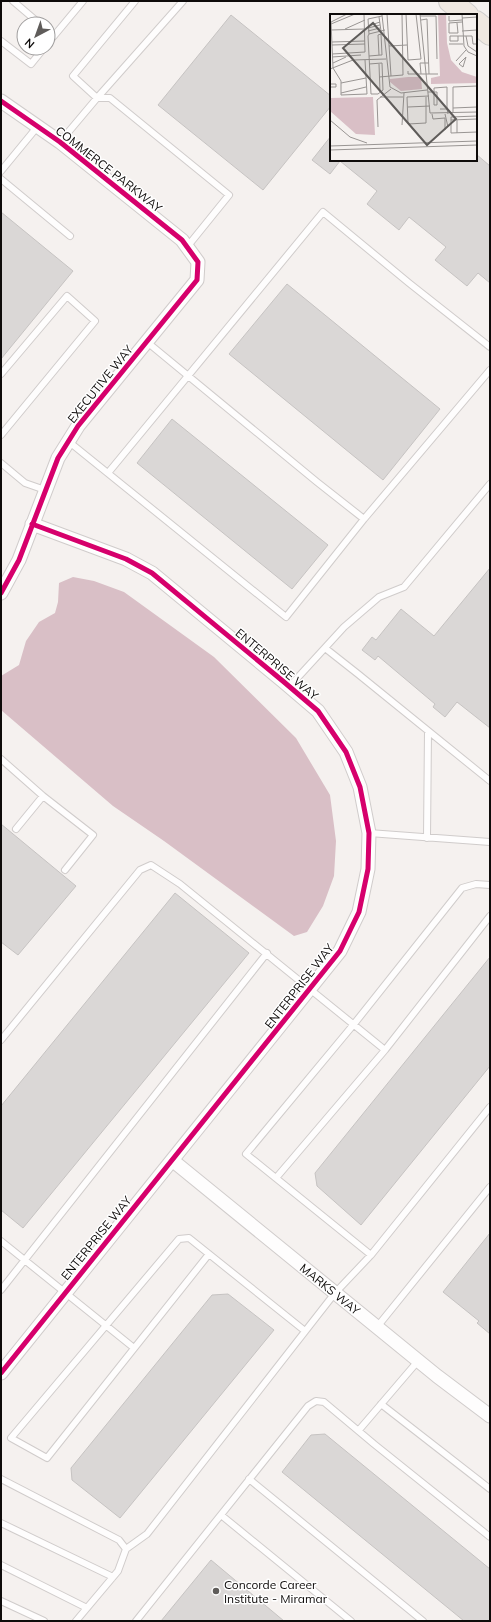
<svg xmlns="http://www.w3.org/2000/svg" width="491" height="1622" viewBox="0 0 491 1622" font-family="Mulish,sans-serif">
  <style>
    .water { fill: #d9bfc6 }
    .building { fill: #dad7d6; stroke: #c6c3c2 }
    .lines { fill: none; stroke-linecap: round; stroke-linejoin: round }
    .service-casing { stroke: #d0cccb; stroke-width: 8 }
    .minor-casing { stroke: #d0cccb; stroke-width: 15 }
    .motorway-casing { stroke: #d0cecd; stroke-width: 24 }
    .service { stroke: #fefdfd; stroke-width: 6 }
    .minor { stroke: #fefdfd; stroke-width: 13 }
    .motorway { stroke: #efe8e1; stroke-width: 22 }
    .cycleway-casing { stroke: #fff; stroke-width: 8 }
    .cycleway { stroke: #d6006c; stroke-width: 5 }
    .poi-dot { fill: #5f5c5a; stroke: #fff; stroke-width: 1.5 }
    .labels { text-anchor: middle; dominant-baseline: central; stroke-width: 3; stroke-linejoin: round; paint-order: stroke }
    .street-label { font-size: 12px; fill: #0e0b0a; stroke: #fff }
    .poi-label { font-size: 12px; fill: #0e0b0a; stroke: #fff; text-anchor: start }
    .inset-road { fill: none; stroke: #999593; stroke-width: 1 }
    .view { fill: #5f5c5a; fill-opacity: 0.15; stroke: #5f5c5a; stroke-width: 2 }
    .inset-edge { fill: none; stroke: #0e0b0a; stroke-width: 2 }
  </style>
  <rect width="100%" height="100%" fill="#f5f1ef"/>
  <path class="water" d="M73,577L94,581L124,592L214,657L296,738L330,795L336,841L334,876L323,906L307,932L294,936L164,841L113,806L1,710V676L19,665L26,641L39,622L55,613L58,602L59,583Z"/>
  <path class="building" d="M231,15L331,96V106L263,190L158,105Z
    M331,136V160H476V154L490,166V283L478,273L467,286L435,260L446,247L409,217L399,230L367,204L377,191L340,161L330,174L312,160Z
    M1,212L73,271L1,359Z
    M287,284L440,409L383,480L229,354Z
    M172,419L328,545L292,589L137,463Z
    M490,568V728L457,702L445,717L433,707L435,704L378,656L375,660L362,650L372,637L376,640L401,609L434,636Z
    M1,824L76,886L18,955L1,942Z
    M175,893L249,953L23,1228L1,1210V1106Z
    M490,957V1066L361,1225L317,1186L315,1173Z
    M490,1233V1334L477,1323L479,1321L443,1292Z
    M228,1294L274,1330L120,1518L72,1480L71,1468L212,1295Z
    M325,1434L490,1569V1621H464L282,1472L311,1435Z
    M211,1560L284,1621H161Z"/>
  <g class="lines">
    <g class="service-casing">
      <path id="service" d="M13,1L40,24
        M183,1L97,98H110L229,195L187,247
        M48,30L54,36
        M1,41L31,64L44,48
        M48,43L83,1
        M60,142L97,98L73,76L135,1
        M1,171L38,126
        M1,179L70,236
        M147,342L317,482L364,519
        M1,374L67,296L95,321L1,435
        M68,441L286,617L364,519L490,370
        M1,463L25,483L45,490
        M108,473L323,212L409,283L490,347
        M325,648L358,674L490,781
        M290,686L344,627L379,597L404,587L490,484
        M1,759L43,796L93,835L65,870
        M16,829L43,796
        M369,833L490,842
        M427,838L428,731
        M1,1040L140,870L151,865L180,884L385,1050
        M276,1178L385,1050L490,916
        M1,1241L134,1348
        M209,1254L47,1458L11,1438L179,1239L189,1238L305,1331
        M371,1255L246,1154L354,1024L462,888L476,884L490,885
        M1,1290L267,953
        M377,1327L490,1187
        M381,1404L490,1489
        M359,1430L418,1361
        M1,1479L119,1540L126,1549
        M249,1479L423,1621
        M221,1515L351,1621
        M1,1523L113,1577
        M1,1565L87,1608
        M1,1601L44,1621
        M76,1621L118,1571L126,1549L147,1534L335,1293L371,1255L490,1107
        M136,1621L308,1406L316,1401L324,1402L374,1444L490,1537"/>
    </g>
    <g class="minor-casing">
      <path id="minor" d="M1,101L60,142L182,240L198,262L197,280L78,426L58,458L19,560L1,593
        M172,1160L437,1376L490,1416
        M1,1373L340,951L359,912L368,869L369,833L360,787L346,752L318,711L284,682L152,573L126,559L32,524"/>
    </g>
    <g class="motorway-casing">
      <path id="motorway" d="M450,1L467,15
        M476,22L490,34"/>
    </g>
    <use href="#service" class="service"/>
    <use href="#minor" class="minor"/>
    <use href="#motorway" class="motorway"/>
    <g class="cycleway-casing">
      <path id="cycleway" d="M1,101L60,142L182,240L198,262L197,280L78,426L58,458L19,560L1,593
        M1,1373L340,951L359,912L368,869L369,833L360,787L346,752L318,711L284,682L152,573L126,559L32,524"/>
    </g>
    <use href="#cycleway" class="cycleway"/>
  </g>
  <circle class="poi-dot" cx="216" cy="1591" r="4"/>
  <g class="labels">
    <g class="street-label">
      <text transform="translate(109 169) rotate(38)">COMMERCE PARKWAY</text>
      <text transform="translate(100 384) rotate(-51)">EXECUTIVE WAY</text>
      <text transform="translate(277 664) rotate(40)">ENTERPRISE WAY</text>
      <text transform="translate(299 986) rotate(-52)">ENTERPRISE WAY</text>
      <text transform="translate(96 1238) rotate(-51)">ENTERPRISE WAY</text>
      <text transform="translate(330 1289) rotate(39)">MARKS WAY</text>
    </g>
    <g class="poi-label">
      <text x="224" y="1584">Concorde Career<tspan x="224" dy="14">Institute - Miramar</tspan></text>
    </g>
  </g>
  <g transform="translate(330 14)">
    <rect width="147" height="147" fill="#f5f1ef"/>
    <path d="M108,0H116L117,29L121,46L132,58L147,63V69L101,70V64L110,62ZM78,63H91L92,75L71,77L60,68V65ZM43,83L45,121L26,120L0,97V84Z" fill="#d9bfc6"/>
    <path class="inset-road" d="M17,0L1,8L3,54L11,67V81L37,80L35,46M57,0L61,62M76,0L78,46L91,45M86,0L91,45M90,0L100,99L147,98M132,0L134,32L138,38L147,42M52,1L60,73L71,79L97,76M90,2H106L107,45M119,2V7L132,6M49,3L51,17M132,4L147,3M91,6L97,5L99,60M127,9L128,19H119V9L132,8M1,10L25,0M38,12L50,8M38,14L50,11M15,15L35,6M1,16L34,15M38,17L50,14M132,17L147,16M39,20L55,16M128,22V27H120V22H132M132,22H136L138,32L147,38M136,22H142L143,30H147M2,28L35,27M119,30H133M2,31L35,30M59,32L77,31M2,40L35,38L34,0M39,42L51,41H52L51,20L48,21L49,41M2,43L31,41M136,43L133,53L129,50ZM126,47L136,36M3,49L16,43M39,50L52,49L53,76L48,80H41L38,22L39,20L38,5L52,2M49,50L50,78M0,55L23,46L56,45M78,57V60H108M91,60L90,49H99M49,63L73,61L72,0M11,69L36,64M0,70H6V73H0M98,78H107V91H104V74L117,73V95M11,79L36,73M50,83H73M96,83V109L78,110L77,83L99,82M78,93L100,92M123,94L147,93M110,95H117L118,100M123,99V73L147,72M102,100L103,105L115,104V116M115,100L118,113M147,102L121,103V119L147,118M0,106L20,123L37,129M121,106L147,105M127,106V119M72,111L74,79M48,113L47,86L61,75M0,132L147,127M0,136L147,131"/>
    <path class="view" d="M43,9L126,105L97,131L13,34Z"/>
    <rect width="147" height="147" class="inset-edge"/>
  </g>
  <rect width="491" height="1622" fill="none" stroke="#0e0b0a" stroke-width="4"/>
  <g transform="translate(36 36) rotate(221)"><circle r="19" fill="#ffffff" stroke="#9f9d9d"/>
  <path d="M0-3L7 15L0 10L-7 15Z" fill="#5f5c5a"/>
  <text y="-6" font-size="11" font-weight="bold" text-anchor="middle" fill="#0e0b0a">N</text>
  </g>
</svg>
